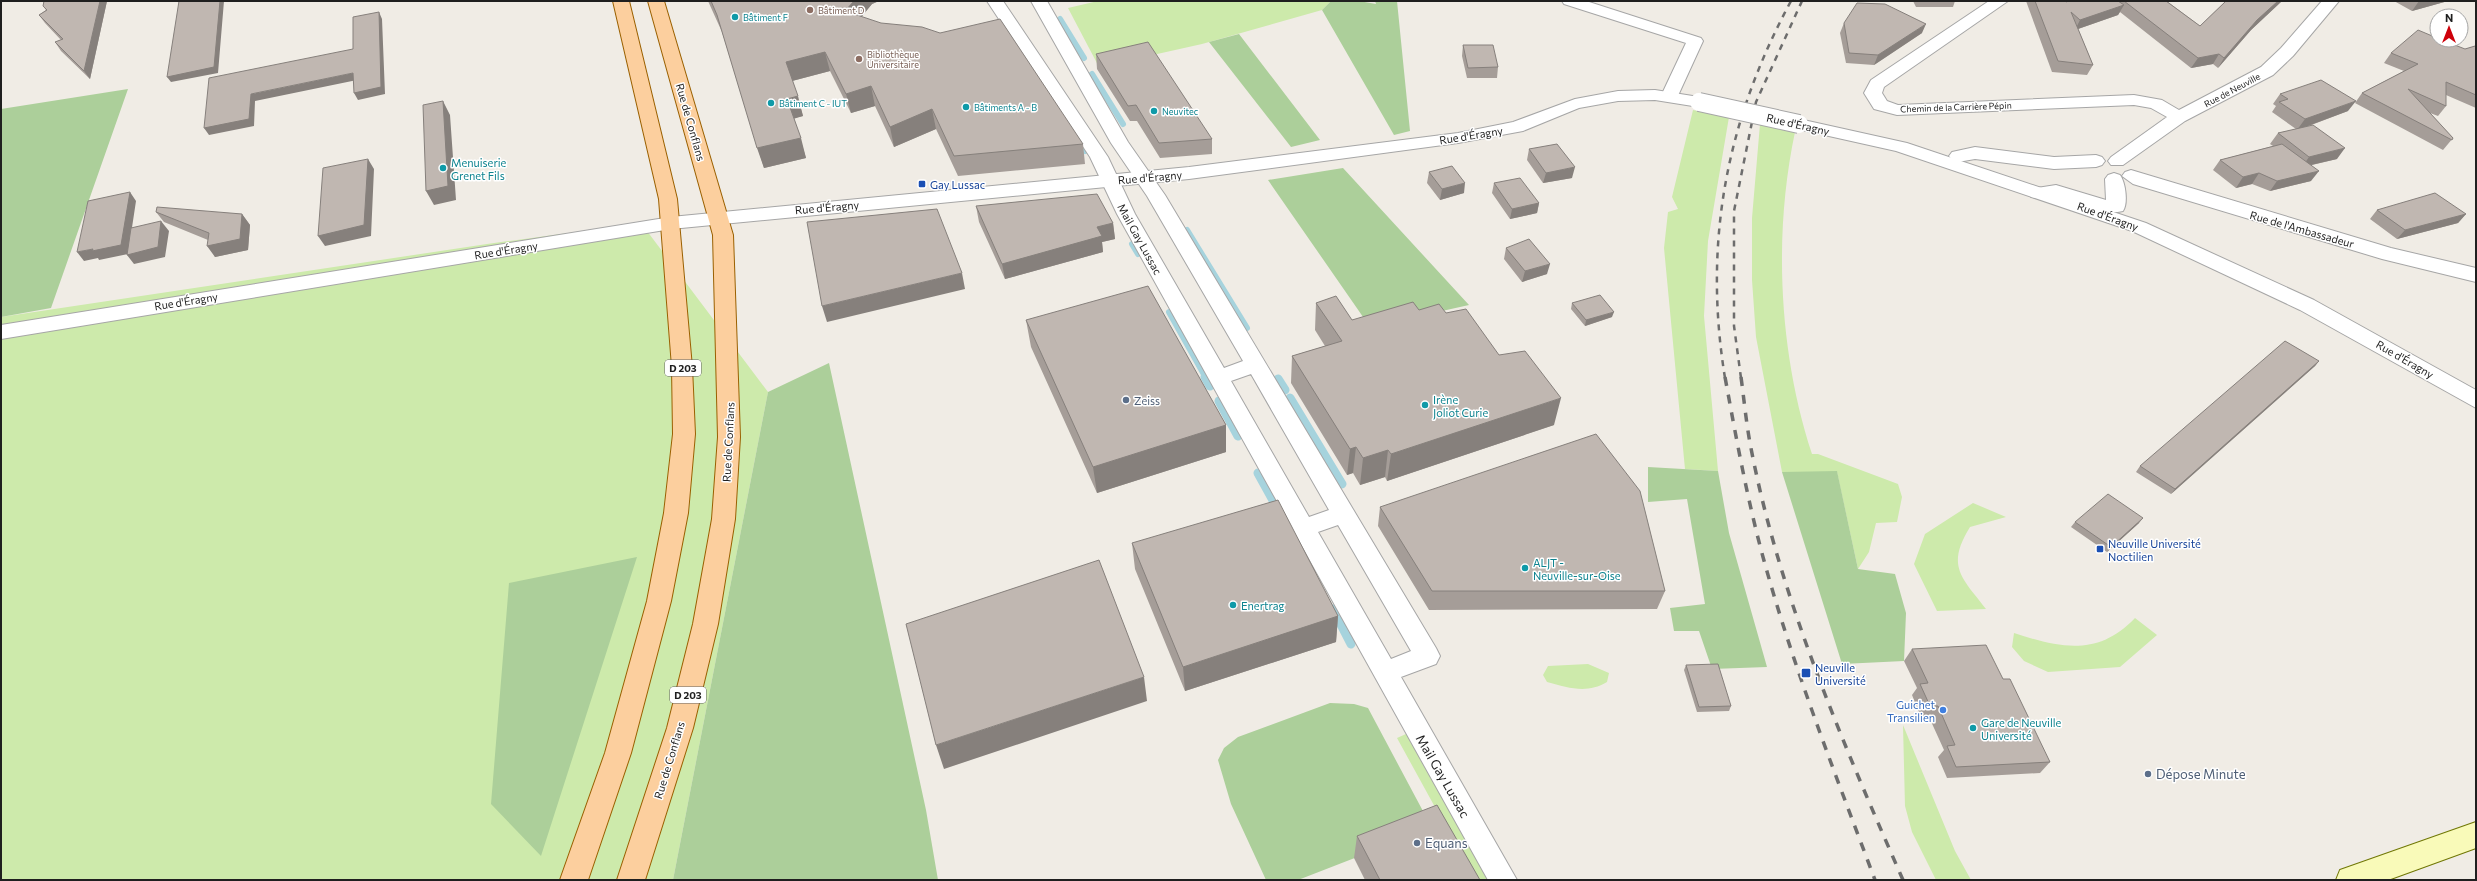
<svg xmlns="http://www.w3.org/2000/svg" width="2477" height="881" viewBox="0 0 2477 881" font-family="Commissioner,sans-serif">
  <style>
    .grass { fill: #cdeaab }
    .forest { fill: #accf9a }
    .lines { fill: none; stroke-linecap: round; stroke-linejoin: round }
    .stream-far1 { stroke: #a6d3dd; stroke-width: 6 }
    .stream { stroke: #a6d3dd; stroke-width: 9 }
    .minor-casing { stroke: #a6a6a6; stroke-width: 2 }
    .tertiary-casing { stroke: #a6a6a6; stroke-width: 2 }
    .secondary-casing { stroke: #707705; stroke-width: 2 }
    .primary-casing { stroke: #9a6000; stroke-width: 2 }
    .minor { fill: #fff; fill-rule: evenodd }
    .tertiary { fill: #fff; fill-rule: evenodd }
    .secondary { fill: #f9fab9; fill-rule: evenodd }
    .primary { fill: #fccf9e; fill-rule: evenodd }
    .rail-far1 { stroke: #6d6d6d; stroke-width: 2.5; stroke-dasharray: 6 6; stroke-linecap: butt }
    .rail { stroke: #6d6d6d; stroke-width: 3.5; stroke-dasharray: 9 9; stroke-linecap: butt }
    .tertiary-bridge-casing { stroke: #a6a6a6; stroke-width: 20; stroke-linecap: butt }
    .tertiary-bridge { stroke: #fff; stroke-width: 18 }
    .wall { fill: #a59d98 }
    .shaded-wall { fill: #86807c }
    .building { fill: #c0b7b1; stroke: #86807c }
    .education-dot { fill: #8d6e63; stroke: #fff; stroke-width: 1.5 }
    .culture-dot { fill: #0f9aa8; stroke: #fff; stroke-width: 1.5 }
    .transit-dot { fill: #1a4fb4; stroke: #fff; stroke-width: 1.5 }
    .service-dot { fill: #5c6f8a; stroke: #fff; stroke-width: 1.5 }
    .shop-dot { fill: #3f7fe0; stroke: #fff; stroke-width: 1.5 }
    .labels { text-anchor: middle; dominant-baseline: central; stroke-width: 3; stroke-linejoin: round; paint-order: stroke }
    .far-education-label { font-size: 9px; fill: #785e54; stroke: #fff; text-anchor: start }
    .far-culture-label { font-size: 9px; fill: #0d838f; stroke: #fff; text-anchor: start }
    .far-street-label { font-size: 9px; fill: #1f1f1f; stroke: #fff }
    .shield { fill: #fff; stroke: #626262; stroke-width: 1 }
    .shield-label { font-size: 10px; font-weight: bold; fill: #1f1f1f }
    .street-label { font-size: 11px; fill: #1f1f1f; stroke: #fff }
    .culture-label { font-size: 11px; fill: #0d838f; stroke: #fff; text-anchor: start }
    .transit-label { font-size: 11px; fill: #164399; stroke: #fff; text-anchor: start }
    .service-label { font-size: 11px; fill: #4e5e75; stroke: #fff; text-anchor: start }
    .shop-label { font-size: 11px; fill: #366cbe; stroke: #fff; text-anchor: end }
    .near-service-label { font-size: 13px; fill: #4e5e75; stroke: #fff; text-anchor: start }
    .near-street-label { font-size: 13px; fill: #1f1f1f; stroke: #fff }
  </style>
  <rect width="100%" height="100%" fill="#f0ece5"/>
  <path class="grass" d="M1098,1H1331L1322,10L1202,44L1099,67L1068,8Z
    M1693,110L1729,117L1708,241L1704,316L1718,471L1685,469L1664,248L1668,212L1678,209L1672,197Z
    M1760,124L1795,132C1773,236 1779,353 1812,454H1818L1898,484L1902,497L1897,522L1876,523L1869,552L1858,569L1837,472H1782L1756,337L1752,280V218Z
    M641,223L768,392L673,880H1V317L487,244Z
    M1973,503L2006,517L1970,527C1946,566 1961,577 1986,609L1937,611L1914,564L1925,534Z
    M2135,618L2157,635L2120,667L2048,672L2024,661L2012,647L2014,633C2060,648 2098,657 2135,618Z
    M1588,664L1609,673L1607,682C1587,694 1569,688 1547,682L1543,675L1548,666Z
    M1903,725L1955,851L1971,880H1936L1912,832L1905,806Z
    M1406,734L1414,743L1491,880H1475L1397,738Z"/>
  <path class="forest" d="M1331,1H1359L1376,4L1375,1H1397L1410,131L1394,135L1322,10Z
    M1239,34L1320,140L1291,147L1209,42Z
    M128,89L51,308L1,317V109Z
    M1343,168L1469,305L1370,327L1268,180Z
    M829,363L926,810L938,880H673L768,392Z
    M1648,467L1718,471L1729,533L1767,667L1712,669L1699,631H1674L1670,608L1705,604L1687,499L1648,502Z
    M1837,471L1858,569L1895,574L1906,613L1904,661L1842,664L1782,472Z
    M637,557L541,856L491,804L509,583Z
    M1330,703L1354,704L1368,708L1432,828L1298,880H1266L1231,804L1218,760L1224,748L1238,737Z"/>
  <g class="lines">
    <path class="stream-far1" d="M1060,19L1084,58
      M1092,74L1123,124
      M1077,140L1085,151
      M1187,230L1247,328
      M1132,244L1138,254
      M1169,312L1206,378"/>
    <path class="stream" d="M1205,377L1210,386
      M1278,379L1285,390
      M1290,398L1342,484
      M1219,401L1238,436
      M1258,473L1279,511
      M1333,609L1351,644"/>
    <g class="minor-casing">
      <path id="minor" d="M987,1H1003L1108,157L1135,214L1224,368L1243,361L1147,196L1111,143L1031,1H1047L1128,142L1165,195L1436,648L1440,656L1436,664L1401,677L1517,880H1488L1117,214L1090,157ZM1251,374L1329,510L1309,517L1231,381ZM1338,525L1411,651L1391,659L1318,532Z
        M1562,1H1586L1701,38L1703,41L1676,100H1664L1661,96L1686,43L1564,4Z
        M1989,1H2008L1884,87L1882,93L1887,101L1898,105L2134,95L2162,100L2179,110L2261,67L2281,48L2322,1H2339L2293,56L2273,75L2185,121L2123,165H2111L2108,161L2111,157L2167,117L2151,108L2134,105L1897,115L1874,109L1864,93L1871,80Z
        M1975,147L2054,157L2096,155L2102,157L2105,161L2102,165L2096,167L2054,169L1975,159L1958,162L1952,160L1949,156L1952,152Z
        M2131,170L2391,248L2476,268V282L2382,259L2133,184L2122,176L2125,172Z
        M2114,173L2120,175C2126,183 2128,204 2123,211C2099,217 2078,200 2056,197C2047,196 2040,199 2031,197L2029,193L2031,189L2056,185L2106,200L2105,179L2108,175Z"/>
    </g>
    <g class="tertiary-casing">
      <path id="tertiary" d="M1655,90L1699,97L1705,98L1708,102L1705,106L1699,107L1655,100L1618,101L1579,108L1523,131L1458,143L1189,179L671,229L1,339V325L671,217L1189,167L1458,133L1513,122L1575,99L1618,91Z
        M1799,119L1907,143L2146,223L2314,300L2476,390V408L2300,310L2132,231L1896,151L1793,128L1790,124L1793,120Z"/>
    </g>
    <g class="secondary-casing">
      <path id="secondary" d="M2476,822V848L2388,880H2336L2340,870Z"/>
    </g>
    <g class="primary-casing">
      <path id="primary" d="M613,1H629L677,199L692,367L695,434L688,513L671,601L631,753L588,880H560L605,753L647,601L664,513L673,434L672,367L659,199Z
        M648,1H664L733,235L740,437L735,519L718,624L693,728L645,880H617L667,728L693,624L712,519L718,437L713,235Z"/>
    </g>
    <use href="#minor" class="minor"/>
    <use href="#tertiary" class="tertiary"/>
    <use href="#secondary" class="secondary"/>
    <use href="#primary" class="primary"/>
    <path class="rail-far1" d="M1725,378C1703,243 1726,121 1791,1
      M1741,378L1734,326V211L1756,102L1802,1"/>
    <path class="rail" d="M1725,377C1736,437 1747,498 1763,557C1793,667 1835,773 1875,880
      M1741,377C1744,399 1746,421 1750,443C1778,593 1842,741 1903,880"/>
    <g class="tertiary-bridge-casing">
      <path id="tertiary-bridge" d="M1699,102L1799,124"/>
    </g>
    <use href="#tertiary-bridge" class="tertiary-bridge"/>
  </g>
  <path class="wall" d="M44,1H107L90,79L61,51L55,42L61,40L45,23L39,15L46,10L43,6Z
    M708,1H879L872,4L861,17L1083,144L1085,164L958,176L936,129L894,147L875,106L851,113L830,71L792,81L803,116L794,118L806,158L764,168L722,32Z
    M1913,1H1955L1953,7H1916Z
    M2026,1H2066V2L2068,1H2170L2168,2L2200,26L2226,1H2282L2251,30L2218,68L2213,64L2191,68L2120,12L2118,15L2078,29L2093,65L2087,75L2052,72Z
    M2394,1H2448L2412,11Z
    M1844,23L1922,33L1874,65L1846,63L1840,33Z
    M1463,45L1498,67L1497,78H1467L1462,56Z
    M2476,46V108L2446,95V106L2438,116L2430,113L2453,138L2443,150L2355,103L2362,93L2404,71L2384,63L2391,53L2465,49Z
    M1096,54L1212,139V154L1160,158L1137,121H1130L1097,69Z
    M2280,94L2348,111L2306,127L2337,159L2312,165L2311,181L2270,191L2252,184L2236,188L2213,170L2220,160L2273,146L2270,144L2278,133L2296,129L2272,112L2276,106L2273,104Z
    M1529,149L1572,178L1543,183L1527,160Z
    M1429,172L1464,193L1440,200L1427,183Z
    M1494,183L1539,203L1537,213L1510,219L1492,193Z
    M976,206L1113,223L1115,239L1102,242L1103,252L1005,279L979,222Z
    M2377,210L2466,214L2458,223L2397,239L2370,219Z
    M156,212L242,214L250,225L248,250L215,257L208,240L164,222Z
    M1506,248L1547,274L1522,282L1504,259Z
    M1316,303L1352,320L1419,310L1446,313L1499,355L1554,425L1387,481L1385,477L1360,485L1353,473L1347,475L1291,383L1292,356L1325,346L1315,330Z
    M1572,303L1612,317L1585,326L1571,309Z
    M1026,320L1226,425V452L1097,493L1031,347Z
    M2319,361L2315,366L2171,494L2136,472L2140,466Z
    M1380,507L1665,591L1657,609L1429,610L1378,526Z
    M2075,522L2139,523L2107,552L2071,527Z
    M1132,543L1338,616L1336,642L1185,691L1135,569Z
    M1912,649L2003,679L2050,762L2040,773L1947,778L1938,757L1944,750L1929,717H1921L1912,695L1917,688L1904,661Z
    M1686,665L1731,706L1729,711L1697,712L1684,670Z
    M1357,836L1480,880H1365L1354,858Z"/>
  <path class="shaded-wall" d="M100,1H107L90,79L84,71Z
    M220,1H224L218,73L171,82L167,77Z
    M854,1H879L872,4L850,31L845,11Z
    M2278,1H2282L2251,30L2218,68L2224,58L2257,20Z
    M2419,1H2448L2412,11Z
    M2124,5L2118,15L2075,30L2080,20Z
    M379,12L382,19L385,94L358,100L354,93Z
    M1926,24L1922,33L1874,65L1878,55Z
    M825,52L830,71L792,81L786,62Z
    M2219,54L2213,64L2191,68L2198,58Z
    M353,73L357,80L255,101L254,126L209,135L204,128L251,94Z
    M871,86L875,106L851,113L846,94Z
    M798,96L803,116L793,119L787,99Z
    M443,101L450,115L456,200L434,205L426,191Z
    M2356,101L2348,111L2297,130L2305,119Z
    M932,109L936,129L894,147L890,127Z
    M801,138L806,158L764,168L757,148Z
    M2345,148L2337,159L2302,167L2309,157Z
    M368,159L374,169L371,236L325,246L318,236Z
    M1575,167L1572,178L1543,183L1546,173Z
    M2319,171L2311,181L2270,191L2277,181Z
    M2259,173L2252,184L2236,188L2243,177Z
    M1465,183L1464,193L1440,200L1442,189Z
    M130,192L136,201L128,254L99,260L98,258L84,261L77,252L93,249Z
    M1539,203L1537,213L1510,219L1512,209Z
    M242,214L250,225L248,250L215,257L207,246Z
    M2466,214L2458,223L2397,239L2405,230Z
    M161,221L169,231L165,257L134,264L127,255Z
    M1113,223L1115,239L1102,242L1103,252L1005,279L1002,264L1097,227Z
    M1550,264L1547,274L1522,282L1525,271Z
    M962,273L965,289L827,322L822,306Z
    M1614,312L1612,317L1585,326L1586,320Z
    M2319,361L2315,366L2171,494L2175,489Z
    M1561,398L1554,425L1387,481L1391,454Z
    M1226,425V452L1097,493L1093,467Z
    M1356,447L1353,473L1347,475L1350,449Z
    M1388,450L1385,477L1360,485L1363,458Z
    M2143,518L2139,523L2107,552L2111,547Z
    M1338,616L1336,642L1185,691L1183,667Z
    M1144,677L1147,701L944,769L936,745Z"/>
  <path class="building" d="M44,1H100L84,71L55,42L63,39L39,15L47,10L43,6Z
    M179,1H220L214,67L167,77Z
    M711,1H854L845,11L881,23L922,27L940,33L1000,19L1083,144L954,156L932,109L890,127L871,86L846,94L825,52L786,62L798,96L787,99L801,138L757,148L717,15Z
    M2035,1H2066V2L2068,1H2118L2124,5L2080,20L2071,12L2093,65L2058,61Z
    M2124,1H2166L2200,26L2226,1H2278L2257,20L2224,58L2219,54L2198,58Z
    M1857,3L1885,4L1926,24L1878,55L1849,53L1844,23Z
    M379,12L381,87L354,93L353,73L251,94L249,119L204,128L209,78L353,49V17Z
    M2418,30L2437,38V40H2442L2465,49L2475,46H2476V95L2446,82V106L2408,89L2453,138L2452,140L2362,93L2418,64L2391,53Z
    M1148,42L1212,139L1159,143L1136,105L1128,106L1096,54Z
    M1463,45H1493L1498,67L1468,68Z
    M2321,80L2356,101L2305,119L2279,102L2288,99L2280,94Z
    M443,101L448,186L426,191L423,105Z
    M2313,125L2345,148L2309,157L2278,133Z
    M1557,144L1575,167L1546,173L1529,149Z
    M2282,144L2319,171L2277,181L2259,173L2243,177L2220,160Z
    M368,159L364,225L318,236L323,168Z
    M1452,166L1465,183L1442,189L1429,172Z
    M1520,178L1539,203L1512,209L1494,183Z
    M130,192L121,245L92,251L93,249L77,252L88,201Z
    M2435,193L2466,214L2405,230L2377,210Z
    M1097,194L1113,223L1097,227L1102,236L1002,264L976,206Z
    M157,207L242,214L240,239L207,246L209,233L156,212Z
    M937,209L962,273L822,306L807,222Z
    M161,221L158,247L127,255L131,228Z
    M1529,239L1550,264L1525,271L1506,248Z
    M1148,286L1226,425L1093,467L1026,320Z
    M1600,295L1614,312L1586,320L1572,303Z
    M1336,296L1352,320L1413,302L1419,310L1439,304L1446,313L1466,309L1499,355L1525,351L1561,398L1391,454L1388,450L1363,458L1356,447L1350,449L1292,356L1342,341L1316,303Z
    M2285,341L2319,361L2175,489L2140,466Z
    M1596,434L1640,491L1665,591H1432L1380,507Z
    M2108,494L2143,518L2111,547L2075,522Z
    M1278,500L1338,616L1183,667L1132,543Z
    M1099,560L1144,677L936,745L906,624Z
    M1986,645L2003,679H2010L2050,762L1956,767L1947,746L1955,745L1938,706H1930L1920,684L1928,683L1912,649Z
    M1718,664L1731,706L1699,707L1686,665Z
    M1437,805L1480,880H1380L1357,836Z"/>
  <g class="education-dot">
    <circle cx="810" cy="10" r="4"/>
    <circle cx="859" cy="59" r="4"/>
  </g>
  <g class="culture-dot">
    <circle cx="735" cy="17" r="4"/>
    <circle cx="771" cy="103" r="4"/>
    <circle cx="966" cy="107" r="4"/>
    <circle cx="1154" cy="111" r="4"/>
    <circle cx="443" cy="168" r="4"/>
    <circle cx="1425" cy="405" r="4"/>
    <circle cx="1525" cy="568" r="4"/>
    <circle cx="1233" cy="605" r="4"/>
    <circle cx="1973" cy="728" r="4"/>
  </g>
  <g class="transit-dot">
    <rect x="918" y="180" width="8" height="8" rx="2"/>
    <rect x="2096" y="545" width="8" height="8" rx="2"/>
    <rect x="1801" y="668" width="10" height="10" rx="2"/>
  </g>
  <g class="service-dot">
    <circle cx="1126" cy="400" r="4"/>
    <circle cx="2148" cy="774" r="4"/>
    <circle cx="1417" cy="843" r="4"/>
  </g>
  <circle class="shop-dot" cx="1943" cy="710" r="4"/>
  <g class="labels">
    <g class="far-education-label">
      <text x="818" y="10">Bâtiment D</text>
      <text x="867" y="54">Bibliothèque<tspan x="867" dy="10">Universitaire</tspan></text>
    </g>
    <g class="far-culture-label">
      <text x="743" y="17">Bâtiment F</text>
      <text x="779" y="103">Bâtiment C - IUT</text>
      <text x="974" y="107">Bâtiments A - B</text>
      <text x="1162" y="111">Neuvitec</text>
    </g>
    <g class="far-street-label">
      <text transform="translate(2232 90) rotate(-28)">Rue de Neuville</text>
      <text transform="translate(1956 107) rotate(-2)">Chemin de la Carrière Pépin</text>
    </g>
    <g class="shield">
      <rect x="665" y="360" width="36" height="16" rx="3"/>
      <rect x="670" y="687" width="36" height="16" rx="3"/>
    </g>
    <g class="shield-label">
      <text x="683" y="368">D 203</text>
      <text x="688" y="695">D 203</text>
    </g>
    <g class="street-label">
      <text transform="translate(691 122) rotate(74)">Rue de Conflans</text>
      <text transform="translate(1798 124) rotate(13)">Rue d'Éragny</text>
      <text transform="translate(1471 135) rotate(-9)">Rue d'Éragny</text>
      <text transform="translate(1150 177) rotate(-5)">Rue d'Éragny</text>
      <text transform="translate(827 207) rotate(-5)">Rue d'Éragny</text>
      <text transform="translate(2108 216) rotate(20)">Rue d'Éragny</text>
      <text transform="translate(2302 229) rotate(16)">Rue de l'Ambassadeur</text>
      <text transform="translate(1140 239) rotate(61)">Mail Gay Lussac</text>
      <text transform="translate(506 250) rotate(-9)">Rue d'Éragny</text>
      <text transform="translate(186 301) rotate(-9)">Rue d'Éragny</text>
      <text transform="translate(2405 359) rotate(30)">Rue d'Éragny</text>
      <text transform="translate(728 442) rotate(-87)">Rue de Conflans</text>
      <text transform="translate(669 760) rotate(-73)">Rue de Conflans</text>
    </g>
    <g class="culture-label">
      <text x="451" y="162">Menuiserie<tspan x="451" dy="13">Grenet Fils</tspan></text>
      <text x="1433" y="399">Irène<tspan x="1433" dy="13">Joliot Curie</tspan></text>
      <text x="1533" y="562">ALJT -<tspan x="1533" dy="13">Neuville-sur-Oise</tspan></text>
      <text x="1241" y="605">Enertrag</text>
      <text x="1981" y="722">Gare de Neuville<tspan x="1981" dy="13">Université</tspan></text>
    </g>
    <g class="transit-label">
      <text x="930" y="184">Gay Lussac</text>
      <text x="2108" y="543">Neuville Université<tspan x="2108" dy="13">Noctilien</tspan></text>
      <text x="1815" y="667">Neuville<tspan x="1815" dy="13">Université</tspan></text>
    </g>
    <g class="service-label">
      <text x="1134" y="400">Zeiss</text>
    </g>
    <g class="shop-label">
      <text x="1935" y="704">Guichet<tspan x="1935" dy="13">Transilien</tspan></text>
    </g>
    <g class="near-service-label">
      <text x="2156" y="774">Dépose Minute</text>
      <text x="1425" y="843">Equans</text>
    </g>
    <g class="near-street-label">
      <text transform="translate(1443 776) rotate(60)">Mail Gay Lussac</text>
    </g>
  </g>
  <rect width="2477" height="881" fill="none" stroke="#1f1f1f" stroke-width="4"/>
  <g transform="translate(2449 28)"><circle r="19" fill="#ffffff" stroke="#a5a5a5"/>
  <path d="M0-3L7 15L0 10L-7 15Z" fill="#ce000a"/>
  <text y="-6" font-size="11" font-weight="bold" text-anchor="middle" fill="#1f1f1f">N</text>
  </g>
</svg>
